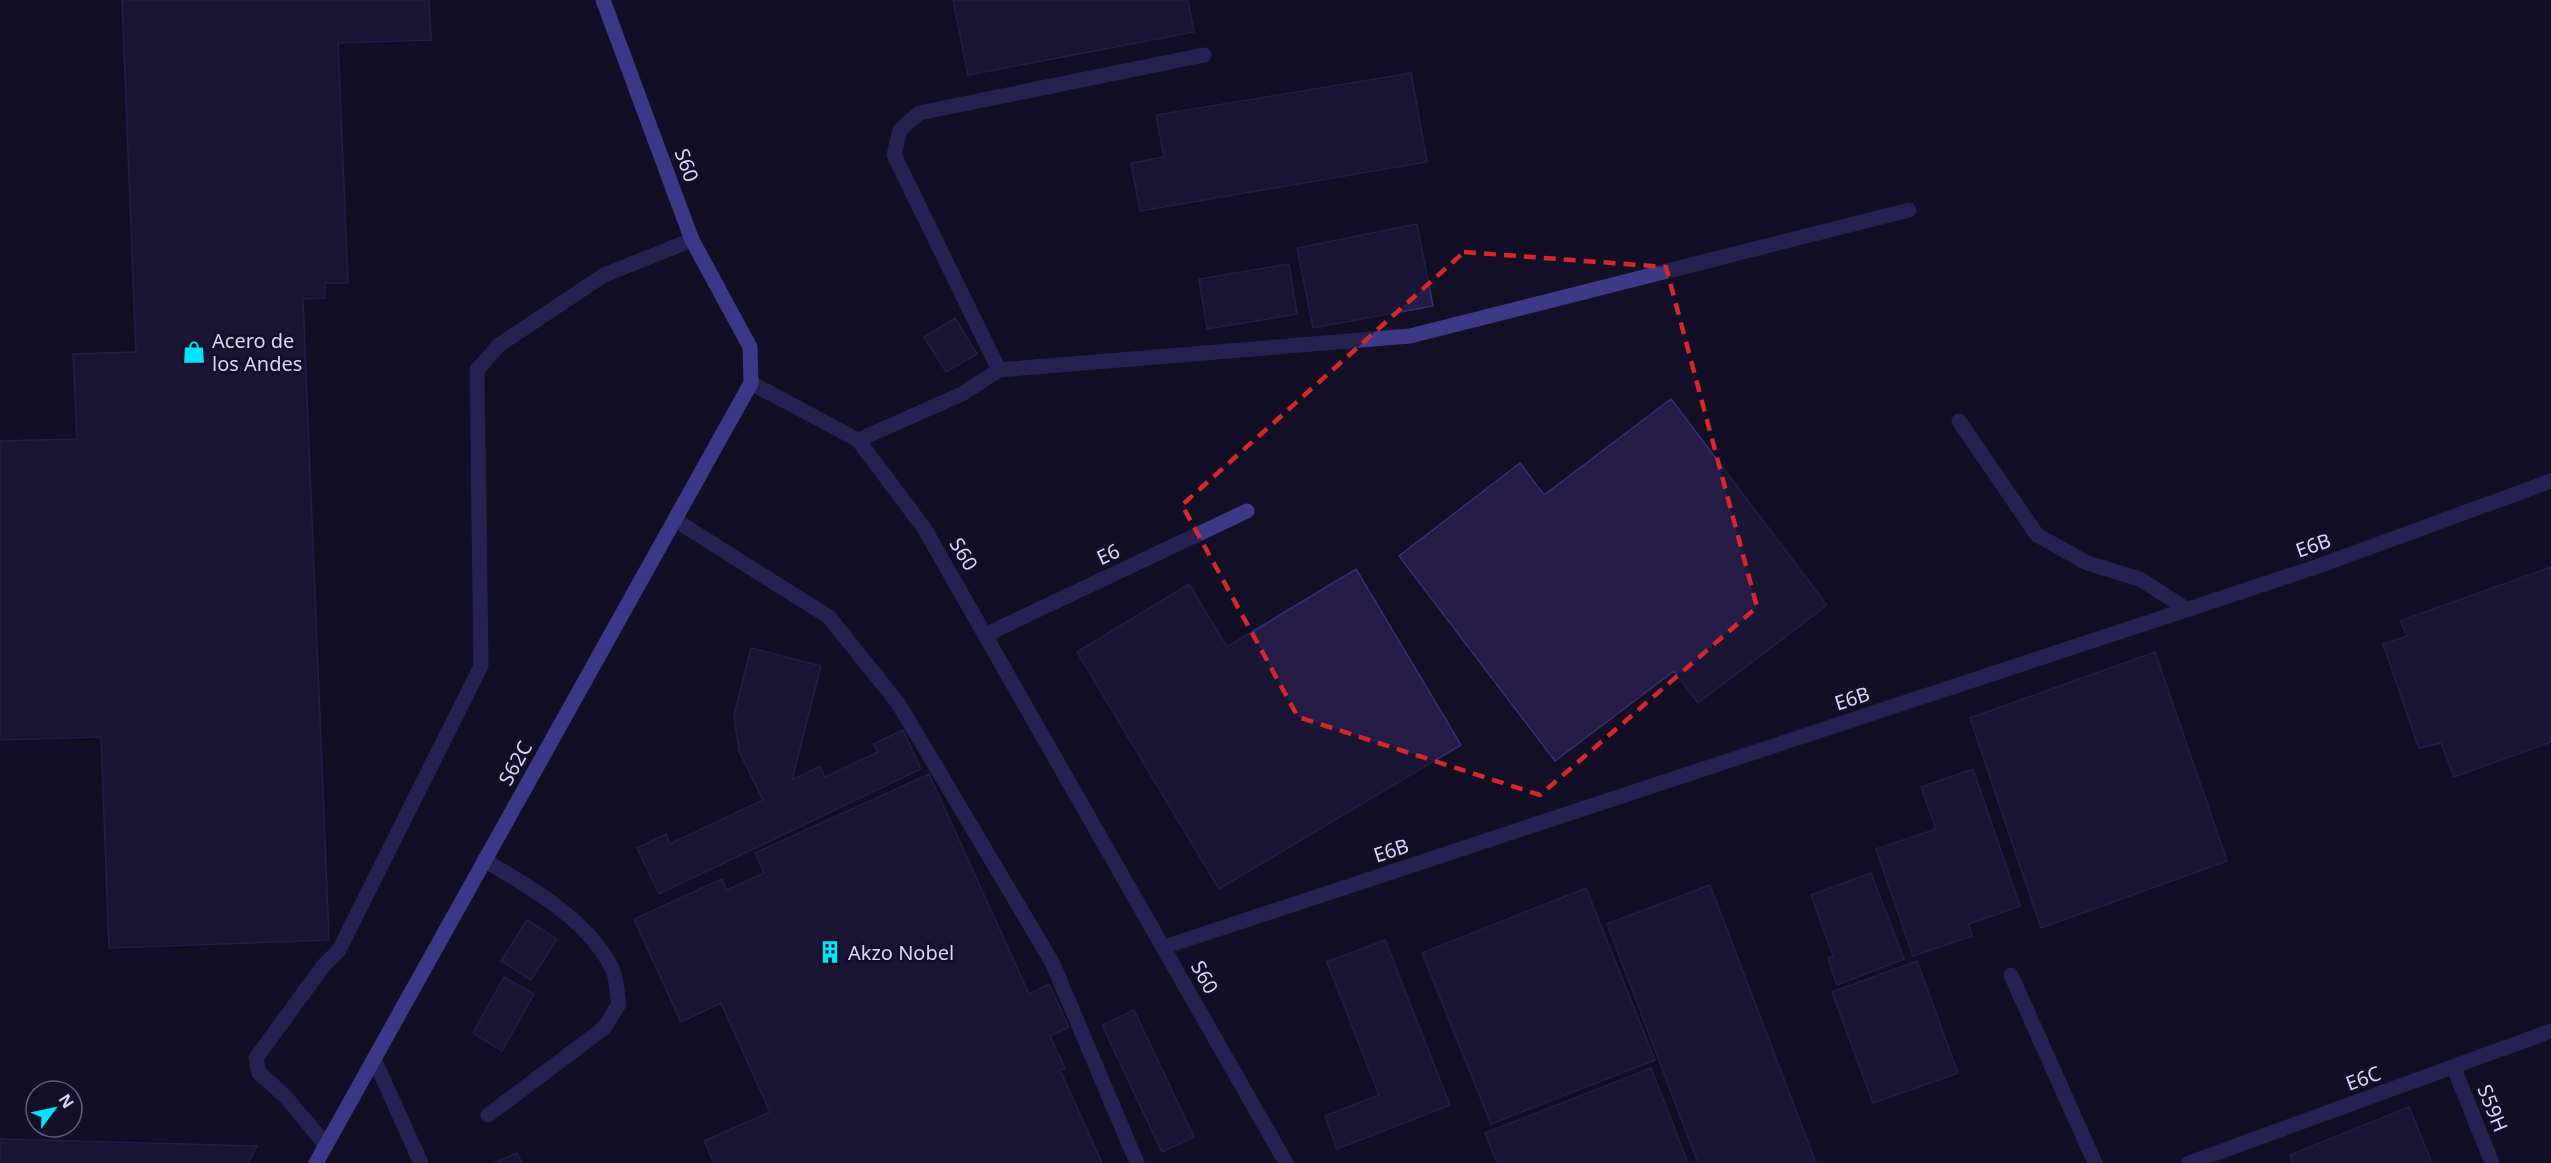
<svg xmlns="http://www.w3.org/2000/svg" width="2551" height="1163" viewBox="0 0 2551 1163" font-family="'Noto Sans',sans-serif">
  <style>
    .building { fill: #241b47; stroke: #3b2d73; stroke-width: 1.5 }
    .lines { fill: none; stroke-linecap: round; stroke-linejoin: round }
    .service { stroke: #3d3a85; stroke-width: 15 }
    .minor { stroke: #3d3a85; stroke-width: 15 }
    .secondary { stroke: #6f6bff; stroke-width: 15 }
    .marked { fill: none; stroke: #d62828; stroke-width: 4.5; stroke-dasharray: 12 8; stroke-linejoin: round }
    .labels { text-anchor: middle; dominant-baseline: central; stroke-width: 5; stroke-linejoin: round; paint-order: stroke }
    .street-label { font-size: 20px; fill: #d9d4ff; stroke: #130f26 }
    .poi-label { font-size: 20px; fill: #d9d4ff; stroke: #130f26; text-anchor: start }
  </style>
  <rect width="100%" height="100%" fill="#130f26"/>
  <path class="building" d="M122,0H429L431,40L338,43L348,283H325V298L303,299L329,940L109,948L101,737L0,740V441L77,439L73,354L136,352Z
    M953,0H1188L1194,32L968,75Z
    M1411,73L1427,162L1140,211L1131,163L1164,157L1156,115Z
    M1417,224L1433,306L1313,328L1297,248Z
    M1289,264L1297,314L1207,329L1199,279Z
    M955,318L977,354L946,372L924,337Z
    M1671,399L1827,605L1698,703L1674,671L1555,761L1399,556L1520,463L1544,495Z
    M2551,567V742L2454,777L2441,743L2419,748L2383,644L2407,636L2400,621Z
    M1356,569L1461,745L1219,889L1077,652L1189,584L1227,647Z
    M751,648L821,666L792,780L820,766L825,777L878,752L873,744L903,730L921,769L659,894L637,848L666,834L670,844L763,800L739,751L734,715Z
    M2155,652L2227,861L2041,928L1970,718Z
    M1973,769L2020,906L1969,924L1972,936L1913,956L1876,849L1936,829L1921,787Z
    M929,774L1029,994L1049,984L1069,1027L1050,1036L1065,1068L1060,1070L1102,1163H714L704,1141L770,1112L721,1003L681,1022L634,919L722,879L727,890L764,873L755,853Z
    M1871,873L1904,959L1837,985L1828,958L1833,956L1811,895Z
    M1710,885L1816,1163H1698L1607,924Z
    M1586,888L1655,1060L1491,1124L1422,953Z
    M527,920L557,939L531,980L501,961Z
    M1385,940L1450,1105L1337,1149L1325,1116L1379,1095L1327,962Z
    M1917,961L1958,1073L1873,1103L1832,992Z
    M504,977L534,994L502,1051L473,1033Z
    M1134,1010L1194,1137L1162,1152L1102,1025Z
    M1651,1068L1688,1163H1497L1485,1133Z
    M2409,1107L2432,1163H2293L2290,1155Z
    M0,1139L257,1146L248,1163H0Z
    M517,1153L522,1163H494Z"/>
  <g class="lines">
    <path class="service" d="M999,370L894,155L900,130L919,113L1204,55
      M1959,421L2037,535L2087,563L2140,579L2188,610
      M858,440L962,394L999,370L1410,336L1909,210
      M675,520L829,617L898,703L1052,962L1137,1163
      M987,634L1247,511
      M484,860C529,886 588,920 612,968C617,978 617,993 619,1004L604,1028L488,1115
      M1164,947L2316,567L2551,481
      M2011,975L2095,1163
      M374,1059L421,1163
      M2454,1068L2492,1163
      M326,1145L284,1095L259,1073L256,1058L324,965L339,950L481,666L477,370L499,345L604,275L692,240
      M2189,1163L2551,1031"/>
    <path class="minor" d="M751,383L858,440L924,528L1286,1163"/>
    <path class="secondary" d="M316,1163L751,383L750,347L692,240L603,0"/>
  </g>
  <path d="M0 0H2551V1163H0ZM1464,252L1666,267L1757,607L1540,795L1298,717L1182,505Z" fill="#130f26" fill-opacity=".55" fill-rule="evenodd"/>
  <path class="marked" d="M1464,252L1666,267L1757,607L1540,795L1298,717L1182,505Z"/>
  <defs>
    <g id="shop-bare" transform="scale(1.8)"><path d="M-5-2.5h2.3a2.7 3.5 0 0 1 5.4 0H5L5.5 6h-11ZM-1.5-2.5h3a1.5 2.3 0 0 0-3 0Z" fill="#00e5ff" stroke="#130f26" stroke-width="2.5" paint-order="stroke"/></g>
    <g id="building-bare" transform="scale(1.8)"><path d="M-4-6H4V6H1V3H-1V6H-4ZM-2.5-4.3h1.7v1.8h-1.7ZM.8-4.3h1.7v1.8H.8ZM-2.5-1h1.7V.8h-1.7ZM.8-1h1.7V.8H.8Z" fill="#00e5ff" stroke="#130f26" stroke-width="2.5" paint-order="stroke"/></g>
  </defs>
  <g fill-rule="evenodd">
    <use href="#shop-bare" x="194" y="352"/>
    <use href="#building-bare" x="830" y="952"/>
  </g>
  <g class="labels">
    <g class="street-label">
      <text transform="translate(687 165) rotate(70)">S60</text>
      <text transform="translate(2313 545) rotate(-19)">E6B</text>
      <text transform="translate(964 554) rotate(59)">S60</text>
      <text transform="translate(1108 554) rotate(-25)">E6</text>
      <text transform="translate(1852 698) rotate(-18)">E6B</text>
      <text transform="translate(515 763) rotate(-61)">S62C</text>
      <text transform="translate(1391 850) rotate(-18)">E6B</text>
      <text transform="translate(1205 977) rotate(61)">S60</text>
      <text transform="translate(2363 1078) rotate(-20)">E6C</text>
      <text transform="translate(2493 1108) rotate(68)">S59H</text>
    </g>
    <g class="poi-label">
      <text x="212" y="340">Acero de<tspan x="212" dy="23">los Andes</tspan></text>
      <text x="848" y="952">Akzo Nobel</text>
    </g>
  </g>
  <g transform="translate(54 1109) rotate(57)"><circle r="28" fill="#130f26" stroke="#625e7d" stroke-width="1.5"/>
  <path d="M0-4.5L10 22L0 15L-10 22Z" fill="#00e5ff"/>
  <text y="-9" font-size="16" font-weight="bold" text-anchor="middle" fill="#d9d4ff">N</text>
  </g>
</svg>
